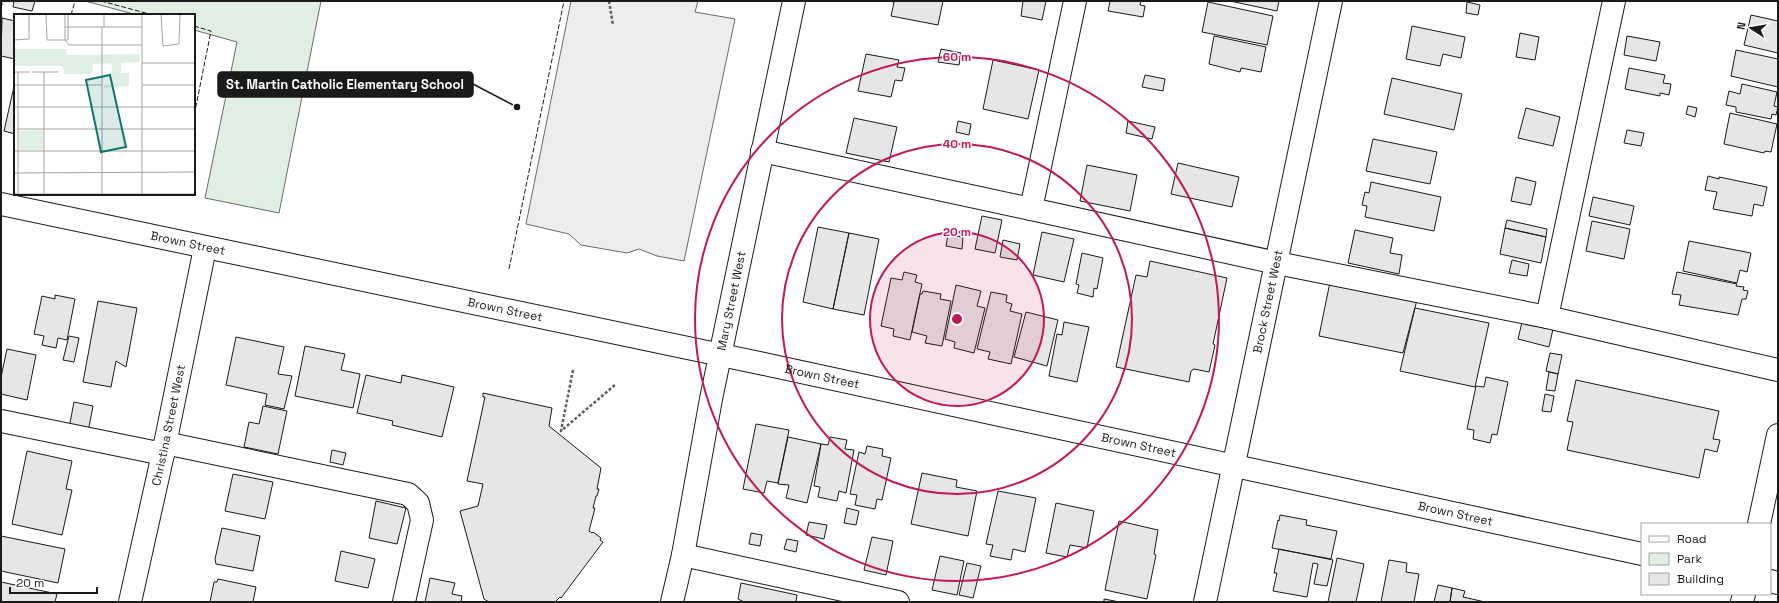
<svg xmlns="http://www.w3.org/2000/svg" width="1779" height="603" viewBox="0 0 1779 603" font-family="'Space Grotesk',sans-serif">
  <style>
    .green { fill: #e0efe3; stroke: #6a6a6a }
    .parking { fill: #ededed; stroke: #6a6a6a }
    .building { fill: #e6e6e6; stroke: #1a1a1a }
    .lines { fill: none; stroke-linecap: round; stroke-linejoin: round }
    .minor-casing { stroke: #1a1a1a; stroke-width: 24 }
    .path { stroke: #5f5f5f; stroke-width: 2.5; stroke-dasharray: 3 2; stroke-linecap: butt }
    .minor { stroke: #fff; stroke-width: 22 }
    .fence { stroke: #1a1a1a; stroke-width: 1; stroke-dasharray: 5 2; stroke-linecap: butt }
    .ring { fill: none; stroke: #c2185b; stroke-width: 2 }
    .labels { text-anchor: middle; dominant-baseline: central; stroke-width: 3; stroke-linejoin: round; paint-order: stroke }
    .street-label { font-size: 12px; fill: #1a1a1a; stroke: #fff }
    .inset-road { fill: none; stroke: #a3a3a3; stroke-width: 1 }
    .view { fill: #0f766e; fill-opacity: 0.15; stroke: #0f766e; stroke-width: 2 }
    .inset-edge { fill: none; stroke: #1a1a1a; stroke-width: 2 }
    .centre { fill: #c2185b; stroke: #fff; stroke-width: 2 }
    .ring-label { font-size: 12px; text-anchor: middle; font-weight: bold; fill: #c2185b; stroke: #fff; stroke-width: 3; stroke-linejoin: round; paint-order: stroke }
    .leader { fill: none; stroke: #1a1a1a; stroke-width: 1.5 }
    .callout-dot { fill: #1a1a1a; stroke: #fff; stroke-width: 1.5 }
    .callout { fill: #1a1a1a; stroke: #1a1a1a; stroke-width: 1.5 }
    .callout-label { font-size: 13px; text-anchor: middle; font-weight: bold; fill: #fff }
  </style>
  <rect width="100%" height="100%" fill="#fff"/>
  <path class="green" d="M85,1H321L279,213L205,198L237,42L194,30V15H137Z"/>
  <path class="parking" d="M571,1H698L695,12L735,19L684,261L657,256L639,249L627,253L581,245L569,234L526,224Z"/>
  <path class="building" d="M14,1H35L32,11L13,7Z
    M887,1H943L938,25L891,16L894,2Z
    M1023,1H1046L1042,20L1021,16Z
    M1110,1H1141L1140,5L1145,6L1143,17L1108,11Z
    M1230,1H1279L1277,11Z
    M1208,2L1273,16L1267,45L1202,32Z
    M1467,2L1480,5L1478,15L1466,13Z
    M1751,15L1778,21V53L1744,45Z
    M2,18L15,21V59L1,56Z
    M1412,26L1465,37L1461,58L1443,54L1440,66L1406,59Z
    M1520,33L1539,37L1535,60L1516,57Z
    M1214,36L1266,47L1261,72L1241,68L1240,72L1209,64Z
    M1627,36L1660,42L1656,61L1624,55Z
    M941,49L961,53L959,65L938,62Z
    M1736,50L1778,59V87L1731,76Z
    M866,54L899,60L897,67L905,68L902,81L895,80L891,97L858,91Z
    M993,60L1039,70L1028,119L983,109Z
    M1629,68L1665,75L1663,83L1671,84L1669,95L1660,93V96L1625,89Z
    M1145,75L1165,79L1163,91L1142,87Z
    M1392,78L1462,94L1454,130L1384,114Z
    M15,82V134L4,131Z
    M1742,84L1777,92L1774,106L1778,107L1776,115L1772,114L1771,119L1736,112V107L1726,105L1729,91L1740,94Z
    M1688,106L1697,108L1695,117L1686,114Z
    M1526,108L1560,117L1553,146L1518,138Z
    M1730,113L1777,124L1771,152L1765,151L1764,153L1724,144Z
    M854,118L897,127L889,162L846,153Z
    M958,121L971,124L969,135L956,132Z
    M1128,121L1155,127L1152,139L1126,133Z
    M1627,130L1644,133L1641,146L1624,143Z
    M1373,139L1437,152L1430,184L1366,171Z
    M1178,163L1239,177L1232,207L1171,194Z
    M1087,165L1137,175L1130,211L1080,201Z
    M1708,176L1719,179V177L1767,187L1763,206L1754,204L1752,216L1713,209L1717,192L1705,190Z
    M1516,177L1536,182L1531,205L1511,201Z
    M1371,182L1441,197L1434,231L1365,217L1367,206L1362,205L1365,192L1369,193Z
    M1593,197L1634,206L1630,225L1589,216Z
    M982,216L1002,220L995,253L975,249Z
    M1507,220L1547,229L1546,237L1505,228Z
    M1592,221L1630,229L1624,259L1586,251Z
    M818,227L849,233L833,309L803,302Z
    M1505,228L1546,237L1541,263L1500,254Z
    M1355,230L1393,238L1390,253L1402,255L1399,274L1348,263Z
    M1042,232L1074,239L1064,282L1033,275Z
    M849,233L879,239L864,315L833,309Z
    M948,235L963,237L962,249L946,246Z
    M1003,240L1020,244L1017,260L1000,257Z
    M1689,241L1751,253L1747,272L1740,270L1737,283L1683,271Z
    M1082,253L1103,258L1097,289L1094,288L1093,297L1077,293L1079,285L1076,284Z
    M1512,260L1529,264L1527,276L1509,273Z
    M1150,261L1227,278L1213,344L1215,345L1209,372L1194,369L1191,371L1189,382L1116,367L1136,275L1147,277Z
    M904,272L917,275L915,282L922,284L910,340L893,336L894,329L881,326L891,278L902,280Z
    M1677,272L1737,284L1736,286L1744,287L1743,290L1748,291L1746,299H1742L1738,315L1679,305L1681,295L1672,294Z
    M1330,282L1417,300L1403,353L1319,336Z
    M956,285L981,291L977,306L985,308L974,353L954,348L955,342L945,339Z
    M923,291L941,294L940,299L951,301L942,346L925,343L927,336L912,332L920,294H922Z
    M991,292L1007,295L1006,302L1012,304L1010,311L1022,314L1011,364L988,359L990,352L977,349Z
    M55,295L75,299L67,340L58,338L56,348L42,345L44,336L34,334L42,296L55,299Z
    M98,301L137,308L126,367L116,361L111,387L83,382Z
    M1415,308L1489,323L1475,387L1400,371Z
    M1026,312L1058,320L1047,366L1014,357Z
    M1064,322L1089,327L1077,382L1049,376L1057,334L1062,335Z
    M1522,322L1553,329L1549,347L1518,339Z
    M69,336L79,338L74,362L63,360Z
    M236,337L284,347L278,374L292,376L284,409L265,405L267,394L226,385Z
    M305,346L345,354L341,370L360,374L353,408L295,396Z
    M7,349L36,355L27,400L1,394V377Z
    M1550,353L1562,355L1558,374L1546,371Z
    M1549,372L1558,374L1555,391L1546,390Z
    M366,375L401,383L402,375L454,387L442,437L392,425L393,421L357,413Z
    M1486,377L1508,382L1497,435L1492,434L1490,443L1473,439L1474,430L1467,429L1476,386L1484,387Z
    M1576,380L1719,411L1713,439L1720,440L1717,452L1705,449L1699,478L1567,450L1573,422L1567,421Z
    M483,393L552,408L549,426L601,468L597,489H599L597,496H596L593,508H595L589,531L592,533L593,532L601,538L600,540L603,542L561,598L560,597L555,602H489L484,599L460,511L478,506L483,484L467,481L485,397H483Z
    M1545,394L1554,396L1551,412L1542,411Z
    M74,402L93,406L88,432L69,428Z
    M263,406L287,411L278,454L244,447L249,422L259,424Z
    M756,424L789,430L778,483L767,481L764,493L743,489Z
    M788,437L821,444L807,503L786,498L789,485L778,484Z
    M830,437L847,440L845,449L854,450L846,493L839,491L837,501L818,497L820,487L814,486L821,444L828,445Z
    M867,446L883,449L882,456L891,458L882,500L877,499L875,509L855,505L857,495L850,494L859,452L865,454Z
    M332,450L346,453L343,465L330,462Z
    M27,451L72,461L66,489L72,490L62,535L12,524Z
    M922,473L957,480L956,487L977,491L968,536L911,524Z
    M233,474L273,482L265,519L225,511Z
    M998,491L1036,498L1025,552L1013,549L1011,560L990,556L993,545L986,544Z
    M376,501L406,508L397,544L369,538Z
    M1056,503L1094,511L1087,548L1070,545L1067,557L1046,553Z
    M847,508L859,511L856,525L844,523Z
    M1280,515L1307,520L1306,525L1337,531L1331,559L1272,548L1278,520L1279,521Z
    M1119,521L1158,530L1154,554L1156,555L1147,599L1105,590Z
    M809,522L827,525L824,539L806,535Z
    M222,528L260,536L253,571L216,564L215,559Z
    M751,533L762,535L760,546L749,544Z
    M1,536L65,549L58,583L1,571Z
    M872,537L893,541L886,575L864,570Z
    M787,539L798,541L796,552L784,549Z
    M1279,549L1333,560L1327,586L1314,584L1318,564L1313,563L1307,597L1273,591L1277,573H1274Z
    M341,551L375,559L368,588L335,581Z
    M940,556L964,561L957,595L932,590Z
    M1337,558L1364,564L1356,602H1328Z
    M1389,560L1407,563L1406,572L1419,574L1414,602H1381Z
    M967,563L981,566L973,598L959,595Z
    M430,578L455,583L452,594L462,596L461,602H425Z
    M218,579L256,587L253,602H210L214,582H217Z
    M1,582L57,594L55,602H1Z
    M741,583L797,595L796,602H744L738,599Z
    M1438,585L1452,588L1450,602H1434Z
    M1452,588L1465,591L1463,597L1485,602H1450Z
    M1104,599L1120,602H1104Z"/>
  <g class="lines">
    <g class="minor-casing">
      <g id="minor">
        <path d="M762,151L1031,209L1075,1"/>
        <path id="s1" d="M1,204L764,364L1642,554"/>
        <path d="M1031,209L1277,263L1547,317L1778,370"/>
        <path d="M1547,317L1614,1"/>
        <path d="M1,421L163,454"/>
        <path d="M165,443L408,494L418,503L422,520L404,602"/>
        <path d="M1759,524L1778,435"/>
        <path d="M683,555L898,602"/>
        <path d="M1770,581L1778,583"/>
        <path id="s2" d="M130,602L163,454L205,248"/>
        <path id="s3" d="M672,602L683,555L711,399L794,1"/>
        <path id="s4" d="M1205,602L1331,1"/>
        <path d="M1742,602L1744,594"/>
      </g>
    </g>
    <path class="path" d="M609,1L613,25
      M573,370L561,431L616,384"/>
    <use href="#minor" class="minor"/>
    <path class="fence" d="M101,1L153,15
      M1,8L3,1
      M71,15L75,1
      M194,26L211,31L194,116
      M509,269L564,1"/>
  </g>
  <circle cx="957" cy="319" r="87" fill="#c2185b" fill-opacity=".12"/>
  <g class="ring">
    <circle cx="957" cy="319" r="87"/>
    <circle cx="957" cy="319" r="175"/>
    <circle cx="957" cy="319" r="262"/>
  </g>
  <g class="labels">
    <g class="street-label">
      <text stroke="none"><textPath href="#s1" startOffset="191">Brown Street</textPath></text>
      <text stroke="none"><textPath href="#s3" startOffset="307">Mary Street West</textPath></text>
      <text stroke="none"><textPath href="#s4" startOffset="307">Brock Street West</textPath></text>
      <text stroke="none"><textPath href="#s1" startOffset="515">Brown Street</textPath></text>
      <text stroke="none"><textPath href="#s1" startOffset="839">Brown Street</textPath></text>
      <text stroke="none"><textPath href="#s2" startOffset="181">Christina Street West</textPath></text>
      <text stroke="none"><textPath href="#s1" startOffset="1163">Brown Street</textPath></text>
      <text stroke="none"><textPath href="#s1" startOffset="1487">Brown Street</textPath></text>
    </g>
  </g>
  <g transform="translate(14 14)">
    <rect width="181" height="181" fill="#fff"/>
    <path d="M0,35H52L53,41L126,40V48L79,50L78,60H50L49,52H0ZM98,49H107V59H115V72L90,74V71H97ZM29,116V136H5V117Z" fill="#e0efe3"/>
    <path class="inset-road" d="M32,0L33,26H54M51,0V26L55,31H128M90,0V13M147,0L149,32L165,30L166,0M51,13H128M0,26L15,25V0M54,26V0M128,49H181M0,58H16M18,58H44M30,58V181M0,71H88M129,71H181M0,93H181M4,115H181M0,137H181M0,159L181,158M0,180H181M4,180V58M88,180V13M128,180V0"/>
    <path class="view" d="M96,61L112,133L87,138L72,66Z"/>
    <rect width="181" height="181" class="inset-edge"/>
  </g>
  <circle cx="957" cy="319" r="6" class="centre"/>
  <g class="ring-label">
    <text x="957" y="61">60 m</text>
    <text x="957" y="148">40 m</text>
    <text x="957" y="236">20 m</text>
  </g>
  <path class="leader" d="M517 107L473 84"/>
  <circle class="callout-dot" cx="517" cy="107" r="4"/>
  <rect class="callout" x="218" y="72" width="255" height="25" rx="4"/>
  <g class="callout-label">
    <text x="345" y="89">St. Martin Catholic Elementary School</text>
  </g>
  <rect width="1779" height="603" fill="none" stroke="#1a1a1a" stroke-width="4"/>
  <rect x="1641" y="523" width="130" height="72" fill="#ffffff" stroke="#a3a3a3"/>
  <rect x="1649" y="536" width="20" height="6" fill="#ffffff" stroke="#a3a3a3"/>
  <text x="1677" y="543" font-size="12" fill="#1a1a1a">Road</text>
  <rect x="1649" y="553" width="20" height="12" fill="#e0efe3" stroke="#a3a3a3"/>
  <text x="1677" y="563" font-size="12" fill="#1a1a1a">Park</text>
  <rect x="1649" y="573" width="20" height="12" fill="#e6e6e6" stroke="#a3a3a3"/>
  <text x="1677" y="583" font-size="12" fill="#1a1a1a">Building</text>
  <g transform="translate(1751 28) rotate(282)" stroke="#ffffff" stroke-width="3" paint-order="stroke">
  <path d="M0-3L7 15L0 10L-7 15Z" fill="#1a1a1a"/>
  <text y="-6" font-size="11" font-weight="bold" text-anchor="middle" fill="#1a1a1a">N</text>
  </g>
  <path d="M10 587v6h87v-6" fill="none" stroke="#1a1a1a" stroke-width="2"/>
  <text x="16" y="587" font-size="12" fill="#1a1a1a" stroke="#ffffff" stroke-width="3" paint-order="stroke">20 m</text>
</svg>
